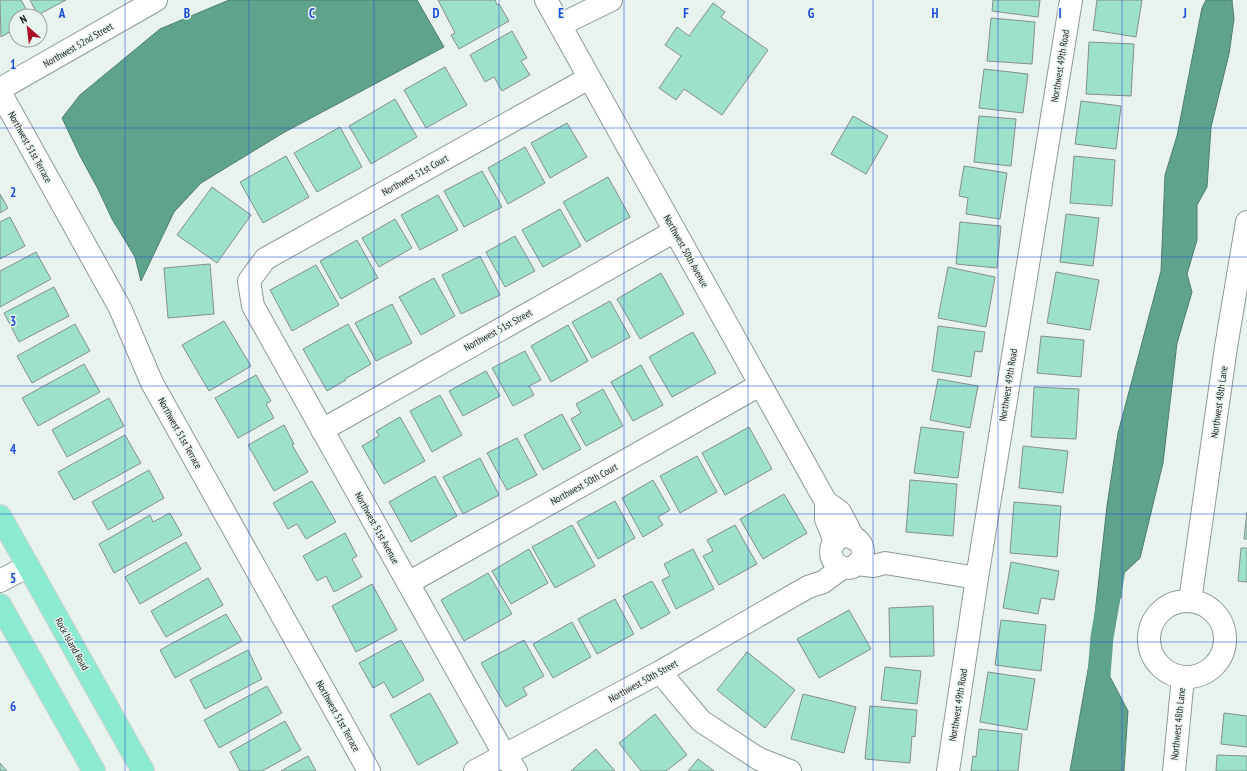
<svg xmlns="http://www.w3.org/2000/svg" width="1247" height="771" viewBox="0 0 1247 771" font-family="'PT Sans Narrow',sans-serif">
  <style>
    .water { fill: #60a38c; stroke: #4e7e6d }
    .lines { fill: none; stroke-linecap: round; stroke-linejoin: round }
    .canal { stroke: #60a38c; stroke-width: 23 }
    .building { fill: #9de1c9; stroke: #858f8b }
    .minor-casing { stroke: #8f9995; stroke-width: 24 }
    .major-casing { stroke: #cfd0cf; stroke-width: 24 }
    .minor { stroke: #fff; stroke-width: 22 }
    .major { stroke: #8aebd1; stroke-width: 22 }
    .grid { fill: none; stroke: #1d4ed8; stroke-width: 1; stroke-opacity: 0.55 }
    .labels { text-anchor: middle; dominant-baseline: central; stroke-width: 3; stroke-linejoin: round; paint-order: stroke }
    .street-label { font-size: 10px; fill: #242826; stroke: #e8f3ee }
    .grid-label { font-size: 13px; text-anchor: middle; font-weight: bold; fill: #1d4ed8; stroke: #e8f3ee; stroke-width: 3; stroke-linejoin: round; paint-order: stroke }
  </style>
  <rect width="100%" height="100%" fill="#e8f3ee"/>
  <path class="water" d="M229,0H417L444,47L283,133L201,183L174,212L141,281L135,257L112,219L98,189L80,156L62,118L80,95L160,29Z
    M1206,0H1232L1234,19L1229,54L1211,127L1207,187L1197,205V240L1187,274L1192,292L1177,343L1163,463L1140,558L1123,574L1121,598L1105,595L1099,626L1096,655L1109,659V675L1128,711L1124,771H1070L1090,659L1107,506L1118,433L1161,271L1165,175L1177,136L1202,8Z"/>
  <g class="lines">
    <path class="canal" d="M1098,687L1102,637L1115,564"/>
  </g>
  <path class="building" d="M0,0H21L30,16H16V28L1,37Z
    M30,0H66L38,15Z
    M438,0H495L497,5L499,4L509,21L459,49L451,35L455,33Z
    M993,0H1040L1038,17L992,11Z
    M1097,0H1142L1136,37L1093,30Z
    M713,3L725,12L721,17L768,50L722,115L684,89L676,100L659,88L681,56L665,45L677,27L689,36Z
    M991,18L1035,22L1032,64L987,61Z
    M512,31L527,58L521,61L530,75L502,91L494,77L485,82L470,55Z
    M1089,42L1134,44L1131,96L1086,94Z
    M445,67L467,105L426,128L404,90Z
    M984,69L1028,74L1023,113L979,108Z
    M395,99L417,137L371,164L349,126Z
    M1081,101L1121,106L1116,149L1075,144Z
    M853,116L888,136L866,174L831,154Z
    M979,116L1016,119L1011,166L974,162Z
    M567,123L587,157L550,178L531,143Z
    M340,127L362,167L317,192L294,153Z
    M525,147L545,183L508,204L488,168Z
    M286,156L309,197L263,223L240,182Z
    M1074,156L1115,160L1112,206L1070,203Z
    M964,166L1007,173L1000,219L966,214L968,198L959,196Z
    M482,171L502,207L464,227L444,191Z
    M608,177L630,217L586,242L563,202Z
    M212,187L251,215L217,263L177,235Z
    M0,194L8,208L0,213Z
    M438,195L458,230L420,250L401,215Z
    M560,209L581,246L543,267L522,230Z
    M1066,214L1099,218L1093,266L1060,262Z
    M10,217L25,246L0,259V222Z
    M395,219L412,248L379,267L362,238Z
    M960,222L1001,226L997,268L956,264Z
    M515,236L535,271L505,287L486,252Z
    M357,240L378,278L341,299L320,261Z
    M36,252L51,279L0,307V271Z
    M480,256L500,295L461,314L442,275Z
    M210,264L214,314L168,318L164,268Z
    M316,265L339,305L292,331L270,290Z
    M948,267L995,277L986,327L938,318Z
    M1056,272L1099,280L1090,330L1047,323Z
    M661,273L684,314L640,339L617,299Z
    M434,278L455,316L421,335L399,297Z
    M54,287L69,316L19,342L4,313Z
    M610,301L630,337L592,358L572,322Z
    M392,304L412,343L376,361L355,323Z
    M224,321L251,366L209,391L182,345Z
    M75,324L90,351L32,383L17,356Z
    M348,324L371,364L345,379L346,380L327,391L303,349Z
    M568,325L588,361L551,382L531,346Z
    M938,326L985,332L982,352L975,351L971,377L932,371Z
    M693,332L716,373L672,397L649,357Z
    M1041,336L1084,340L1081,377L1037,373Z
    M525,351L541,380L529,386L534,395L513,406L492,368Z
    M84,364L100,392L38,426L22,398Z
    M641,365L663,405L633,421L611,382Z
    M486,371L500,396L463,416L449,391Z
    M256,375L271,401L266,404L274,418L238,438L215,398Z
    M938,379L978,386L970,428L930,420Z
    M1034,387L1079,389L1076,439L1031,437Z
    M603,389L623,426L586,446L571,419L581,413L576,404Z
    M440,395L462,435L432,452L410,411Z
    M109,398L124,426L67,457L52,430Z
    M562,414L581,449L543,470L524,435Z
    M400,417L425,461L384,484L362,446L379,436L376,431Z
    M284,425L294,444L292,445L308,472L274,491L248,445Z
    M749,427L772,469L725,495L702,453Z
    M921,427L964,432L958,478L914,473Z
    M125,435L141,463L74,500L58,472Z
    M517,438L537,475L507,490L487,453Z
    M1023,446L1068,451L1063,493L1019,488Z
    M697,456L717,492L680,513L660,476Z
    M480,458L499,495L463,514L443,477Z
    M149,470L164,498L108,530L92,502Z
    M435,476L457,516L411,542L389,502Z
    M653,480L670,510L658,517L663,525L643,537L622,498Z
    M910,480L957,484L953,536L906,532Z
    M312,481L336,522L306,539L297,524L288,529L273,503Z
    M784,494L807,533L763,559L740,519Z
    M615,501L635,538L598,559L577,522Z
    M1014,502L1061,506L1057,557L1010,553Z
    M1247,512V539H1244Z
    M170,513L182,535L114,573L99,544L150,515L153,522Z
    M572,525L595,566L555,588L532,547Z
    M735,525L757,564L719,585L703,556L713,551L707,540Z
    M345,533L357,556L352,559L362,577L334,592L326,576L317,581L303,556Z
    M186,542L201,569L140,604L125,577Z
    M1241,548H1247V582L1238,581Z
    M529,549L548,583L511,604L492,571Z
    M693,549L714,589L676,609L662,580L670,576L664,564Z
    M1011,562L1059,571L1054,600L1041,598L1038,614L1003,608Z
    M488,573L512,614L464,641L441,600Z
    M208,578L223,605L166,637L151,611Z
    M652,581L670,613L641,629L623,596Z
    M372,584L397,630L356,652L332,606Z
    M615,599L634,634L597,654L578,619Z
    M933,606L934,656L890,657L889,608Z
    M849,610L871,649L819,678L797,639Z
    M226,614L242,641L175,678L160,650Z
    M1001,620L1046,625L1041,671L995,665Z
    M572,622L591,657L553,678L533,644Z
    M401,640L424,680L393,698L384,682L373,688L359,663Z
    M524,640L544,676L523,688L527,695L506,707L481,663Z
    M248,650L262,679L205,709L190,680Z
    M747,652L795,690L765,728L717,690Z
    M885,667L921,671L917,704L881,700Z
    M988,672L1035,679L1027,730L980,722Z
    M267,686L282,713L219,748L204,720Z
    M430,693L458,743L418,765L390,715Z
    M803,694L856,707L844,753L791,739Z
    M870,706L917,710L915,737L912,736L910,763L865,759Z
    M1224,713L1247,716V747L1221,744Z
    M655,714L687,755L666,771H641L619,743Z
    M285,721L301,750L262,771H240L230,752Z
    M979,729L1022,734L1018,771H971L973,756L976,757Z
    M596,749L615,771H571Z
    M1217,755L1247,756V771H1216Z
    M308,756L316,771H281Z
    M698,759L714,771H688Z
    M0,763L7,771H0Z"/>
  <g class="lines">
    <g class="minor-casing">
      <path id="minor" d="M546,0L826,502L840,512L854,539
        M560,25L611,0
        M0,89L156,0
        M0,92L120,308L152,383L369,771
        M322,430L675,231
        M826,502V519L835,542
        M831 552a16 16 0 1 1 32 0a16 16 0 1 1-32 0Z
        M857,564L874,566L885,563L977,578
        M0,581L28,566
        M408,583L760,385
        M1190,601L1226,347L1247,222
        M1149 639a38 38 0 1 1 76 0a38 38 0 1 1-76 0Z
        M660,672L701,721L759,759L790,771
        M475,771L660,672L808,587L823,582L842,568
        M516,771L505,756L253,306L249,281L265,259L589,78
        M948,771L977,578L1071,0
        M1174,771L1183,677"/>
    </g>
    <g class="major-casing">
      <path id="major" d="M0,516L143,771
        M0,605L94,771"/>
    </g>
    <use href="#minor" class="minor"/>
    <use href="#major" class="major"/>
  </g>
  <path class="grid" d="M125,0V771M249,0V771M374,0V771M499,0V771M624,0V771M748,0V771M873,0V771M998,0V771M1122,0V771M0,128H1247M0,257H1247M0,386H1247M0,514H1247M0,642H1247"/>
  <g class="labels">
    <g class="street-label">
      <text transform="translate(78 45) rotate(-30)">Northwest 52nd Street</text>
      <text transform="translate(1060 66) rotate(-81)">Northwest 49th Road</text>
      <text transform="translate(30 147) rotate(61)">Northwest 51st Terrace</text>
      <text transform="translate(415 175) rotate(-29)">Northwest 51st Court</text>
      <text transform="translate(686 251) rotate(61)">Northwest 50th Avenue</text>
      <text transform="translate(498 330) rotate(-29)">Northwest 51st Street</text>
      <text transform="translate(1008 385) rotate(-81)">Northwest 49th Road</text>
      <text transform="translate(1219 402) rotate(-82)">Northwest 48th Lane</text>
      <text transform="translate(180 433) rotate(61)">Northwest 51st Terrace</text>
      <text transform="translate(584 484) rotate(-29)">Northwest 50th Court</text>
      <text transform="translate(377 528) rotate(61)">Northwest 51st Avenue</text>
      <text transform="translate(72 644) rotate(61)">Rock Island Road</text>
      <text transform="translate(643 681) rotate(-29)">Northwest 50th Street</text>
      <text transform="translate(958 705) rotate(-81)">Northwest 49th Road</text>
      <text transform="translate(338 716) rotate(61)">Northwest 51st Terrace</text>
      <text transform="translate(1178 724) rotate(-84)">Northwest 48th Lane</text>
    </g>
  </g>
  <g class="grid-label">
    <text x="62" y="18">A</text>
    <text x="187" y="18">B</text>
    <text x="312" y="18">C</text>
    <text x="436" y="18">D</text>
    <text x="561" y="18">E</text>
    <text x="686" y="18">F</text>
    <text x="811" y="18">G</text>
    <text x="935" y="18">H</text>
    <text x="1060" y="18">I</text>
    <text x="1185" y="18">J</text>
    <text x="13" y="69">1</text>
    <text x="13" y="197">2</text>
    <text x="13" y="326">3</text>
    <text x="13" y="454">4</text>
    <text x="13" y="583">5</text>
    <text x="13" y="711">6</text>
  </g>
  <g transform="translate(28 28) rotate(332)"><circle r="19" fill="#e8f3ee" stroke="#9aa29e"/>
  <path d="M0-3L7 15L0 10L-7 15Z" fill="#a70f2b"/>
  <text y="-6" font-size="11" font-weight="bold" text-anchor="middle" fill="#242826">N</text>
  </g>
</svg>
